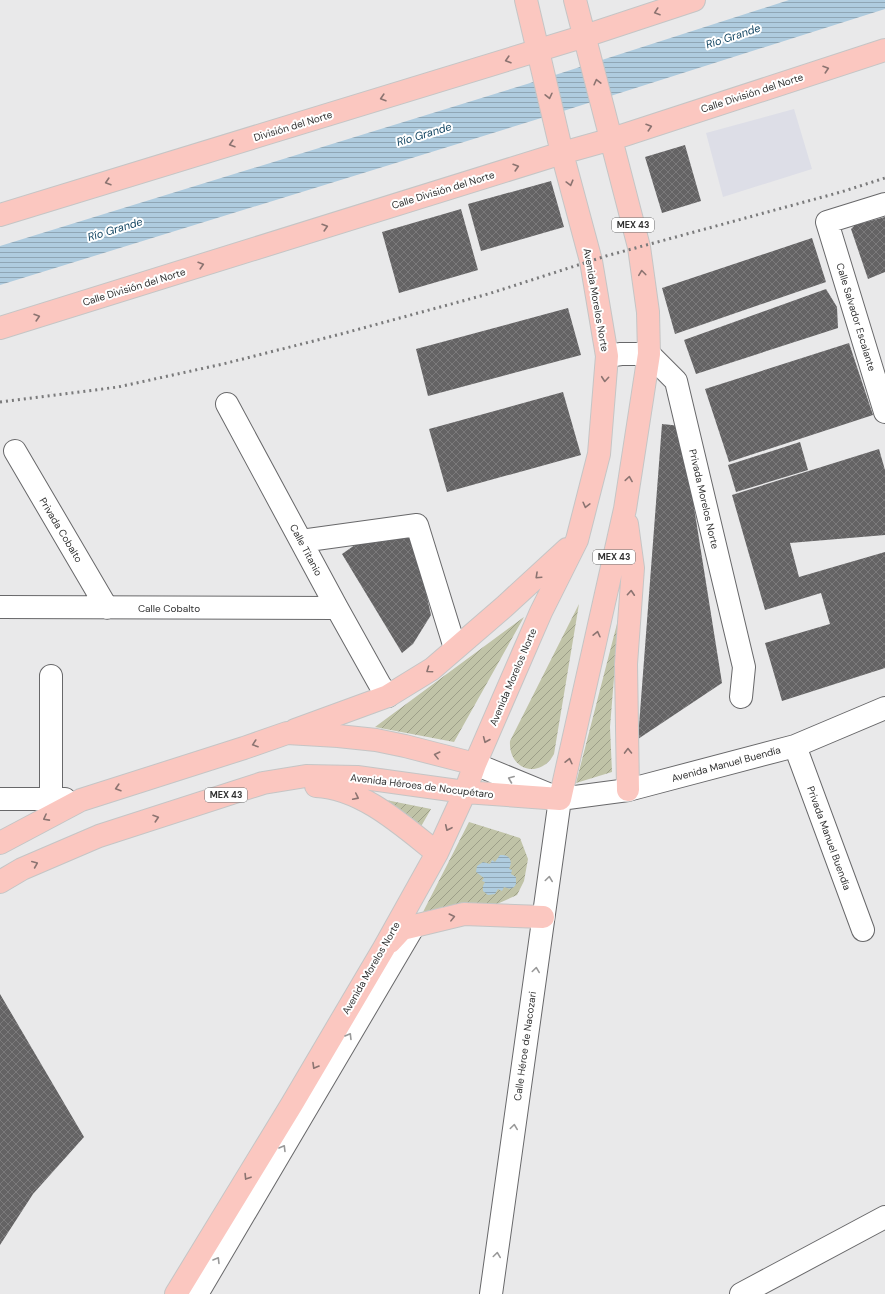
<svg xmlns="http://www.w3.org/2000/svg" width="885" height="1294" viewBox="0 0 885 1294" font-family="'DM Sans',sans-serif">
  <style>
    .built { fill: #dddee7 }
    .garden { fill: url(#garden-furrows) }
    .water { fill: url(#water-rules) }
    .building { fill: url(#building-cross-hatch) }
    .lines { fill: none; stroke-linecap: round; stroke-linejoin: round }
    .minor-casing { stroke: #68686a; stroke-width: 24 }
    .major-casing { stroke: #c5c5c5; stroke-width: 24 }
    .minor { stroke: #fff; stroke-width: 22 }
    .major { stroke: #fbc7c0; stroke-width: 22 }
    .rail { stroke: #7a7a7b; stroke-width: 3; stroke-dasharray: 2 4; stroke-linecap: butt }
    .oneway { stroke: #8c7471 }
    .oneway2 { stroke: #989898 }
    .labels { text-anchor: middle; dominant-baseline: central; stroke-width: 4; stroke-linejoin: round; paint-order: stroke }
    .shield { fill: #fff; stroke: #6f6f6f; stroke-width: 1 }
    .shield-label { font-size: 9px; font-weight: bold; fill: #313131 }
    .street-label { font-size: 10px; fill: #313131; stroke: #fff }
    .water-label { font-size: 11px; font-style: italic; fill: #124562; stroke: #fff }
  </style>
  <defs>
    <pattern id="garden-furrows" width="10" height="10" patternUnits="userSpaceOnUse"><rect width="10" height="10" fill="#c0c3a7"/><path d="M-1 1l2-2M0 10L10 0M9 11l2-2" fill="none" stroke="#9d9f89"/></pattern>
    <pattern id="water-rules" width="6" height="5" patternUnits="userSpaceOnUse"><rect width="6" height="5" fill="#afccdf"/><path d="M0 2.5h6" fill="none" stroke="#8fa6b5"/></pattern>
    <pattern id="building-cross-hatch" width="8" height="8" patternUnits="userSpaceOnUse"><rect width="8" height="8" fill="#646364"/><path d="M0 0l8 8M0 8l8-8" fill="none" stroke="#7b7a7b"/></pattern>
  </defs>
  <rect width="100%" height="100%" fill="#e9e9ea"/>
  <path class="built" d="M794,109L812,169L723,197L706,133Z"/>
  <path class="garden" d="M579,604L554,754C540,780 508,770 510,741Z
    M619,616L610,727L612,772L576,783Z
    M524,617L454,742L375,727Z
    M381,799L431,809L419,830Z
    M469,822L520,838L528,859L524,881L517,895L497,904L468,903L423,912Z"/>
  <path class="water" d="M789,0H885V9L538,119L0,285V246L527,84Z
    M500,855C510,854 513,861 509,869L512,870L511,874L516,877V884C513,890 509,889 504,887L502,891L498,889L495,894L488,895L483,891V886L485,882L482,881L484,878L476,872L477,866L483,862L490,864L492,860L495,862Z"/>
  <path class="building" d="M685,145L701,201L662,213L645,157Z
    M551,181L564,227L481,251L468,204Z
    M461,209L478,270L399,293L382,232Z
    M885,217V272L868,279L851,229L855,225Z
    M812,238L826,282L675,334L662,288Z
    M826,289L837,307L838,328L696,374L684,340Z
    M568,308L581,355L428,396L416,349Z
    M849,343L873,415L729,462L705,389Z
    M563,392L581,455L447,492L429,429Z
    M662,424L681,426L722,683L638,739Z
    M800,442L808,470L736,492L728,465Z
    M879,449L885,470V535L790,543L799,577L885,552V668L782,701L765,643L830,624L821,593L765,610L732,495Z
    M413,535L431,615L413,644L402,653L342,554L365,538Z
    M0,994L84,1137L33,1194L0,1245Z"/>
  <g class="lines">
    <g class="minor-casing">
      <path id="minor" d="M885,204L827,222L885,412
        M607,356L621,354H649L676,381L744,667L741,697
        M227,404L337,608L380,685L388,696
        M15,451L107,608
        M301,541L417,525L455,648
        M0,607L337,608
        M795,746L863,930
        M475,764L560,799L628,790L795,746L885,708
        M0,799H65
        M51,799V676
        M197,1294L414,926
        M491,1294L560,799
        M741,1294L885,1217"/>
    </g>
    <g class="major-casing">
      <path id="major" d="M0,215L585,36L694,0
        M0,328L562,153L612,139L885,50
        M627,524L633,568L626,664L628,790
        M295,730L388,696L432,669L505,606L567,549
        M316,786C362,788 403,826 437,853
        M0,843L81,800L244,748L287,733L338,736L376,740L405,746L475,764
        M0,882L22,869L99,836L263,783L306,776L357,777L465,792L560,799L625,509L649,354L648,312L639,247L575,0
        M390,942L402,929L464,914L543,917
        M176,1294L292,1104L384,948L437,853L465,792L475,764L541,612L577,540L599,454L607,356L591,261L562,153L526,0"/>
    </g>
    <use href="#minor" class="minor"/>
    <use href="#major" class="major"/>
    <path class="rail" d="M0,402L118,387L223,364L341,334L488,294L606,256L841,192L885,178"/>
  </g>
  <defs><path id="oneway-chevron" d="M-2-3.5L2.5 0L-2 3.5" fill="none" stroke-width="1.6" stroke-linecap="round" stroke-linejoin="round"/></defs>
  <g class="oneway">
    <use href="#oneway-chevron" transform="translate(657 12) rotate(161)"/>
    <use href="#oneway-chevron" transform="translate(508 60) rotate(163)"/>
    <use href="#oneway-chevron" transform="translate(826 69) rotate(-18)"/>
    <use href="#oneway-chevron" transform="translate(597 82) rotate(-104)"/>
    <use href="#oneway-chevron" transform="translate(549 96) rotate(77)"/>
    <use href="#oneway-chevron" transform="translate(383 98) rotate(163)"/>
    <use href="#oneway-chevron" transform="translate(649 127) rotate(-18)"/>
    <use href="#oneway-chevron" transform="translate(232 144) rotate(163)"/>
    <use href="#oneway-chevron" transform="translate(516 167) rotate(-17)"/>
    <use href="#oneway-chevron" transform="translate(108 182) rotate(163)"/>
    <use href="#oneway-chevron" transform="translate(570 183) rotate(75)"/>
    <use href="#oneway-chevron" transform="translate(325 227) rotate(-17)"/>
    <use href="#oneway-chevron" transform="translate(201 265) rotate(-17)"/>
    <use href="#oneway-chevron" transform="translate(642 273) rotate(-97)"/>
    <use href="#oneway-chevron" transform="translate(37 317) rotate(-17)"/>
    <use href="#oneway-chevron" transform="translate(605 379) rotate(95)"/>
    <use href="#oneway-chevron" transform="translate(629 479) rotate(-81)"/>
    <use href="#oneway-chevron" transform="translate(586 505) rotate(104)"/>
    <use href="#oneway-chevron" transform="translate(538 576) rotate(137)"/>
    <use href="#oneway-chevron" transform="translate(631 593) rotate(-86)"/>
    <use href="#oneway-chevron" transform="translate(597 634) rotate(-77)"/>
    <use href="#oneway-chevron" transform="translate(429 670) rotate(145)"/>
    <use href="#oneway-chevron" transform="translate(486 740) rotate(113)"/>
    <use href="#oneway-chevron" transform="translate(255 744) rotate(161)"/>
    <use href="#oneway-chevron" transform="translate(628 751) rotate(-91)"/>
    <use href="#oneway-chevron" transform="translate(437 755) rotate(-166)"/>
    <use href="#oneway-chevron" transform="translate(569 761) rotate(-77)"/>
    <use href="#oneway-chevron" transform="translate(118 788) rotate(163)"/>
    <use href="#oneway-chevron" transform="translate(356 797) rotate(26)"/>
    <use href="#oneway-chevron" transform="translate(46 818) rotate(152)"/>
    <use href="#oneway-chevron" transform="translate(156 818) rotate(-18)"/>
    <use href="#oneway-chevron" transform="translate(448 828) rotate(115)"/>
    <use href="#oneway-chevron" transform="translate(35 864) rotate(-23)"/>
    <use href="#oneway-chevron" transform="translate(452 917) rotate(-14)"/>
    <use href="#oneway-chevron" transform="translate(315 1066) rotate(120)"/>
    <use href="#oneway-chevron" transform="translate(247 1177) rotate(122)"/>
  </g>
  <g class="oneway2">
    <use href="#oneway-chevron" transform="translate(511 779) rotate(-158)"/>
    <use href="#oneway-chevron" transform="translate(549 879) rotate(-82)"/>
    <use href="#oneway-chevron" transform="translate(536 970) rotate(-82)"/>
    <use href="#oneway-chevron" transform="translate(349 1036) rotate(-59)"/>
    <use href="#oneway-chevron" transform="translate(514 1127) rotate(-82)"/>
    <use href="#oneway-chevron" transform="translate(283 1148) rotate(-59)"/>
    <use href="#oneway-chevron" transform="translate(497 1255) rotate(-82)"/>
    <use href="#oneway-chevron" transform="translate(217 1260) rotate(-59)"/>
  </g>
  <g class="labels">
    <g class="shield">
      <rect x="612" y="218" width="42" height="14" rx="3"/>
      <rect x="593" y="550" width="42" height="14" rx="3"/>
      <rect x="205" y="788" width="42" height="14" rx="3"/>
    </g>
    <g class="shield-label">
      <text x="633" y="225">MEX 43</text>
      <text x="614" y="557">MEX 43</text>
      <text x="226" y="795">MEX 43</text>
    </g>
    <g class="street-label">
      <text transform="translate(752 93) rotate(-18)">Calle División del Norte</text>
      <text transform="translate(293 126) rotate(-17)">División del Norte</text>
      <text transform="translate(443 190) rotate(-17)">Calle División del Norte</text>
      <text transform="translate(134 287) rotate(-17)">Calle División del Norte</text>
      <text transform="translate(596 300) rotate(80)">Avenida Morelos Norte</text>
      <text transform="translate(856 317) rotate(73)">Calle Salvador Escalante</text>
      <text transform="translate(704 499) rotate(77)">Privada Morelos Norte</text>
      <text transform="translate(61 530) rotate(59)">Privada Cobalto</text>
      <text transform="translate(306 550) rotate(62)">Calle Titanio</text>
      <text x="169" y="608">Calle Cobalto</text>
      <text transform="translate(513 677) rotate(-67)">Avenida Morelos Norte</text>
      <text transform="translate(726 764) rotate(-15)">Avenida Manuel Buendía</text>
      <text transform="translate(422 786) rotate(7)">Avenida Héroes de Nocupétaro</text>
      <text transform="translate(829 838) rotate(70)">Privada Manuel Buendía</text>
      <text transform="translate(371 968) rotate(-60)">Avenida Morelos Norte</text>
      <text transform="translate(525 1046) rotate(-82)">Calle Héroe de Nacozari</text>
    </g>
    <g class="water-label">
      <text transform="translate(733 36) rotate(-18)">Río Grande</text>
      <text transform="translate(424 134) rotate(-17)">Río Grande</text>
      <text transform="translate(115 229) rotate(-17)">Río Grande</text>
    </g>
  </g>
</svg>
